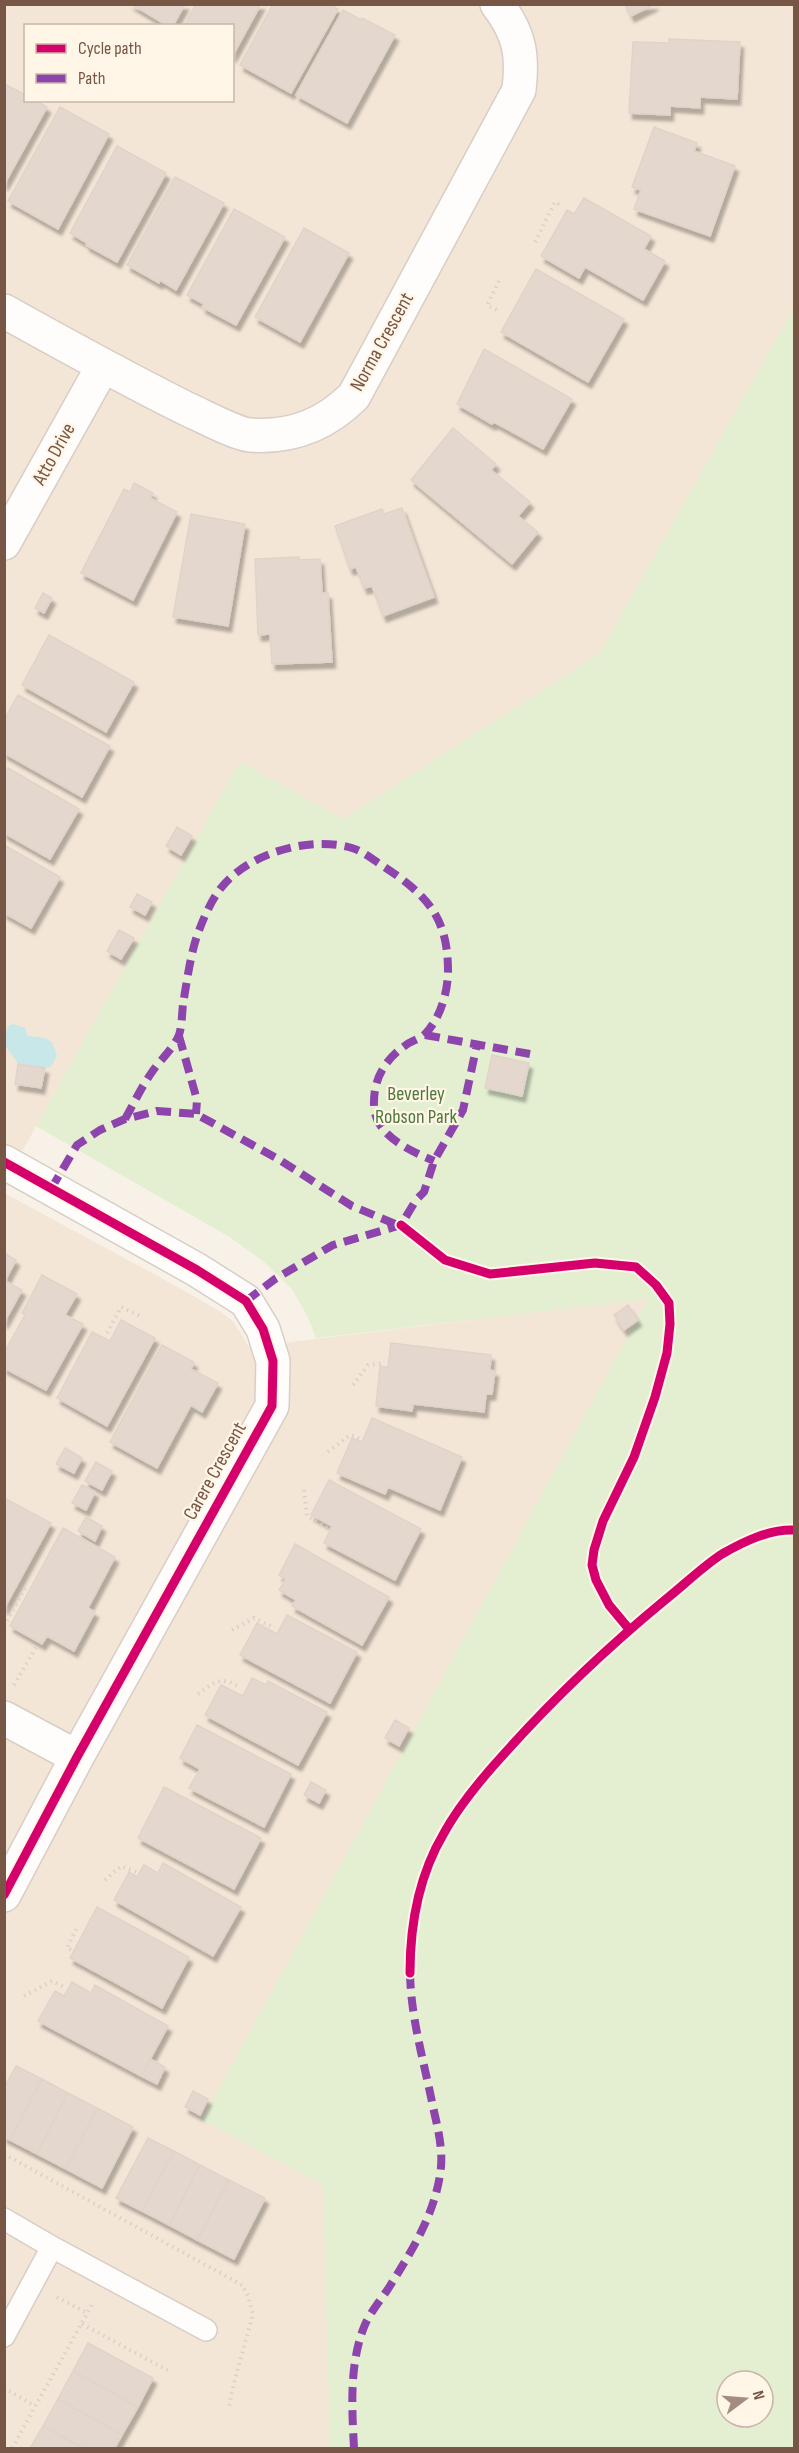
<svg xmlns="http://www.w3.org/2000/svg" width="799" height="2453" viewBox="0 0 799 2453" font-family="'Sofia Sans Condensed',sans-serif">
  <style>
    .residential { fill: #f4e6d6; fill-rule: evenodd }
    .green { fill: #e3efd0; fill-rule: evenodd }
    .water { fill: #c7e7e8 }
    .building { fill: #e4d8ce; stroke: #e1d3c9; stroke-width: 1.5; filter: url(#shadow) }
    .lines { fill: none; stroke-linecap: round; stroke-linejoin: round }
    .service-casing { stroke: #d8cec5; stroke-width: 24 }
    .minor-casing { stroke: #d8cec5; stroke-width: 36 }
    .path { stroke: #dad0cb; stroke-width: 4; stroke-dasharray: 1.5 4.5; stroke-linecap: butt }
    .service { stroke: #fefdfb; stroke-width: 21 }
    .minor { stroke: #fefdfb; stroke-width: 33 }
    .quiet { stroke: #8e44ad; stroke-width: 8; stroke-dasharray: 15 8; stroke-linecap: butt }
    .cycleway-casing { stroke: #fff6e8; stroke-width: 13 }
    .cycleway { stroke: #d6006c; stroke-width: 9 }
    .labels { text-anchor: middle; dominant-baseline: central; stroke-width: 4.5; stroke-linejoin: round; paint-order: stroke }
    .street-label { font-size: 20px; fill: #775645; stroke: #fff6e8 }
    .park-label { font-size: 20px; fill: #4d793a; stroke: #fff6e8 }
  </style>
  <defs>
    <filter id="shadow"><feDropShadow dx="3.5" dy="6" stdDeviation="1.5" flood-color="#0004"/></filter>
  </defs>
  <rect width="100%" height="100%" fill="#f7f1e7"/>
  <path class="residential" d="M5,5H794V307L600,653L343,819L240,762L5,1182ZM26,26H232V100H26Z
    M4,1193L176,1286L221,1312L233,1321L249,1347L653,1298L207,2122L328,2183L334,2448H5Z"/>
  <path class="green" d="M794,307V2448H330L323,2185L202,2120L648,1299L316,1338L307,1315L292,1289L263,1261L228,1236L36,1126L240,761L343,819L600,653ZM727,2381H763V2417H727Z"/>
  <path class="water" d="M13,1024L25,1028L28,1036L45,1038L52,1042L57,1056L51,1067L45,1068L18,1064C9,1047 0,1049 8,1026Z"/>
  <path class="building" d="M131,4H185L173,26H168Z
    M196,4H261L232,57V26H184Z
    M273,4H329L338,9L291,93L240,65Z
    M625,4H655L631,16Z
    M343,10L361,20L362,18L395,35L347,123L296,95Z
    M669,39L740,42L737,99L700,97V108L670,106V115L629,113L633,42L669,43Z
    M4,84L26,95V100H35L47,107L4,185Z
    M60,107L109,134L58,229L8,201Z
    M654,127L697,143L694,151L735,166L710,236L634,209L641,190L632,187Z
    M117,146L166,173L117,262L86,245L87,243L70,233Z
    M175,177L224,203L176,290L160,280L159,283L127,265Z
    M584,198L651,236L644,249L665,261L643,300L585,267L579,278L541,256L567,210L574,214Z
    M234,209L285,237L236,325L202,307L204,304L187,295Z
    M304,228L349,253L300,342L255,317Z
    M536,269L624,319L588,382L501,332Z
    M484,349L572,399L543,449L494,422L492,424L457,404Z
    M453,428L496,464L491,470L530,502L518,516L538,532L512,564L411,480Z
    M134,483L153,493L150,498L177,512L133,600L81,573L124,489L130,492Z
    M402,508L434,597L383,616L372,586L364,588L356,567L350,569L335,526L382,509L384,514Z
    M191,514L245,524L228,626L173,617Z
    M299,557V560L320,559L322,593H328L332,662L272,664L270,634L258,635L255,559Z
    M43,593L52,598L44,613L35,608Z
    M49,635L134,682L106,732L22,685Z
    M18,695L110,746L82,797L4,753V720Z
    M8,768L79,809L50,859L4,833V774Z
    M177,827L192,836L181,855L166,846Z
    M4,845L60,877L31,928L4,913Z
    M137,894L152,902L145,915L130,907Z
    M119,930L134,938L121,959L107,951Z
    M492,1055L529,1063L522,1096L485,1088Z
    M18,1064L45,1068L41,1088L15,1084Z
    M4,1253L16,1260L5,1281L22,1290L4,1323Z
    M42,1275L77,1294L65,1315L83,1324L46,1390L4,1368V1353L25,1315L22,1313Z
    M628,1305L638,1320L624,1330L614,1315Z
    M121,1320L155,1338L107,1426L57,1398L92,1332L110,1341Z
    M391,1343L491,1355L490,1370L495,1371L492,1394H486L484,1412L413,1404L412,1411L376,1406L380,1366L388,1367Z
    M162,1345L194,1362L191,1369L218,1383L202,1412L191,1405L157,1468L110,1442Z
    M372,1418L462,1457L440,1510L388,1487L385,1494L337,1473L352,1438L362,1442Z
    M65,1448L82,1458L74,1473L56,1464Z
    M96,1462L112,1471L102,1490L85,1481Z
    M329,1480L421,1529L395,1580L324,1543L332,1526L311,1515Z
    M82,1485L95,1492L86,1510L72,1503Z
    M4,1498L51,1523L4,1609Z
    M86,1517L102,1526L95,1541L78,1531Z
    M63,1528L115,1557L88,1608L95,1612L74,1651L47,1636L42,1644L10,1626Z
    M295,1544L389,1597L362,1645L292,1606L296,1600L279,1590L286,1579L279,1575Z
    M287,1615L357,1652L330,1703L240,1655L257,1623L277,1634Z
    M252,1678L266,1685L268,1681L327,1712L298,1765L205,1715L221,1685L243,1696Z
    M395,1720L409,1728L399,1746L385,1738Z
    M197,1725L291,1774L264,1827L189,1788L200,1769L180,1758Z
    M311,1782L326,1790L319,1803L304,1795Z
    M164,1787L261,1838L234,1889L138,1838Z
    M163,1863L241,1907L213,1956L114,1900L129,1872L137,1877L144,1865L158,1873Z
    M97,1907L189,1957L162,2008L70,1958Z
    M72,1982L91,1993L95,1985L168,2026L141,2076L38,2021L55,1991L64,1996Z
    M150,2059L165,2067L157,2084L141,2076Z
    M16,2066L42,2079L10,2140L4,2137V2088Z
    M42,2079L68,2093L37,2154L10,2140Z
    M193,2091L208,2099L200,2115L185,2107Z
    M68,2093L97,2108L66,2169L37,2154Z
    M97,2108L133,2127L102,2188L66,2169Z
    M148,2138L174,2151L142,2211L116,2198Z
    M174,2151L200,2165L169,2225L142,2211Z
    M200,2165L229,2180L197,2240L169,2225Z
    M229,2180L265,2198L234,2259L197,2240Z
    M88,2343L153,2378L138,2407L73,2371Z
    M73,2371L138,2407L122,2435L58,2399Z
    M58,2399L122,2435L115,2448H83L43,2426Z
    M43,2426L83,2448H30Z"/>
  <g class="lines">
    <g class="service-casing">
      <path id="service" d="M4,2219L52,2247L206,2330
        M4,2336L52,2247"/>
    </g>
    <g class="minor-casing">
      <path id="minor" d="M4,311C65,345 125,378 187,409C201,415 236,434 250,435C292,438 325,425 354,396L519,90C523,55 520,34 497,4
        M4,543L103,366
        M4,1162L197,1270L246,1301L263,1329L273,1361L272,1406L77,1757L4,1895
        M4,1718L77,1757"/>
    </g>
    <path class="path" d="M535,242L555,202L562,206
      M499,281L487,305L499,311
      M107,1333L121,1307L140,1316
      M353,1385L368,1365L385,1363
      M328,1452L350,1435L361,1439
      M304,1490L307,1516L329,1529
      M4,1626L26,1586
      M232,1630L254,1618L273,1627
      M14,1685L38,1644
      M198,1694C217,1681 219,1676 240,1687
      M105,1880L121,1866L136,1872
      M71,1950L67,1948L78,1925
      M24,1996L52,1981L64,1987
      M4,2154L242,2285L248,2296L253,2314L235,2379L229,2406
      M57,2297L87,2313
      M82,2324L169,2371
      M4,2388L35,2406
      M12,2448L93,2303"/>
    <use href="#service" class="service"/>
    <use href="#minor" class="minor"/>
    <path class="quiet" d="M425,1035L530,1054
      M179,1036L197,1100L196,1114
      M125,1119C134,1103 142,1086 152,1072C160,1060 174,1048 179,1035C182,1026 182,1013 183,1004C187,981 191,949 200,928C204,917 211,902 218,892C244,854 309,835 352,848C363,851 373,860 383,866C427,895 448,917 448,971C448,992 440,1019 425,1034C420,1039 411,1041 406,1045C384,1060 373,1080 374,1106C375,1136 411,1151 434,1161
      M51,1189L77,1145L100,1130L125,1119L157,1111L196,1114L278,1159L352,1206L405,1228
      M246,1301L275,1279L333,1245L401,1225L416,1200L424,1192L434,1161L463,1110L477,1044
      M354,2448C352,2409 349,2365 364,2327C369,2314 380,2301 388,2289C411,2252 433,2218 440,2175C444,2152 438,2129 433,2107C424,2061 410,2016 410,1969"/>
    <g class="cycleway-casing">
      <path id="cycleway" d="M4,1162L197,1270L246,1301L263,1329L273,1361L272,1406L77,1757L4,1895
        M401,1225L445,1260L490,1274L595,1263L636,1267L656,1285L669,1303L670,1324L667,1353L655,1397L634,1457L603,1521L594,1550L592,1565L596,1580L609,1605L629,1629
        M410,1973C410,1924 419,1875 444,1833C460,1804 482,1778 504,1754C554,1698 608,1647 665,1600C684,1585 702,1567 722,1554C743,1542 769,1529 794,1530"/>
    </g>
    <use href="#cycleway" class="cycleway"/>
  </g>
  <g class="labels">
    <g class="street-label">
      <text transform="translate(382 342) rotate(-61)">Norma Crescent</text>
      <text transform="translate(54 454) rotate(-61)">Atto Drive</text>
      <text transform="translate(215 1471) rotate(-61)">Carere Crescent</text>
    </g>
    <g class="park-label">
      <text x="416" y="1094">Beverley<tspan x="416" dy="23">Robson Park</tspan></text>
    </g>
  </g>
  <rect width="799" height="2453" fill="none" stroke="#775645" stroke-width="12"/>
  <rect x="24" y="24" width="210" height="78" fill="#fff6e8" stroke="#c9b6a7" stroke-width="1.5"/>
  <rect x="36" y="44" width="30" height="9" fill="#d6006c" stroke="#c9b6a7" stroke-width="1.5"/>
  <text x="78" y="54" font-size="18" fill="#775645">Cycle path</text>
  <rect x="36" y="74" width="30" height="9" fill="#8e44ad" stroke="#c9b6a7" stroke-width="1.5"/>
  <text x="78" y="84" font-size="18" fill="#775645">Path</text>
  <g transform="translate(745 2399) rotate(74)"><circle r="28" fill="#fff6e8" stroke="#c9b6a7" stroke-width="1.5"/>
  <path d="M0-4.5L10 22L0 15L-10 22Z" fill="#a48c7e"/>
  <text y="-9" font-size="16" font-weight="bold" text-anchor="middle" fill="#775645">N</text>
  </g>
</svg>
